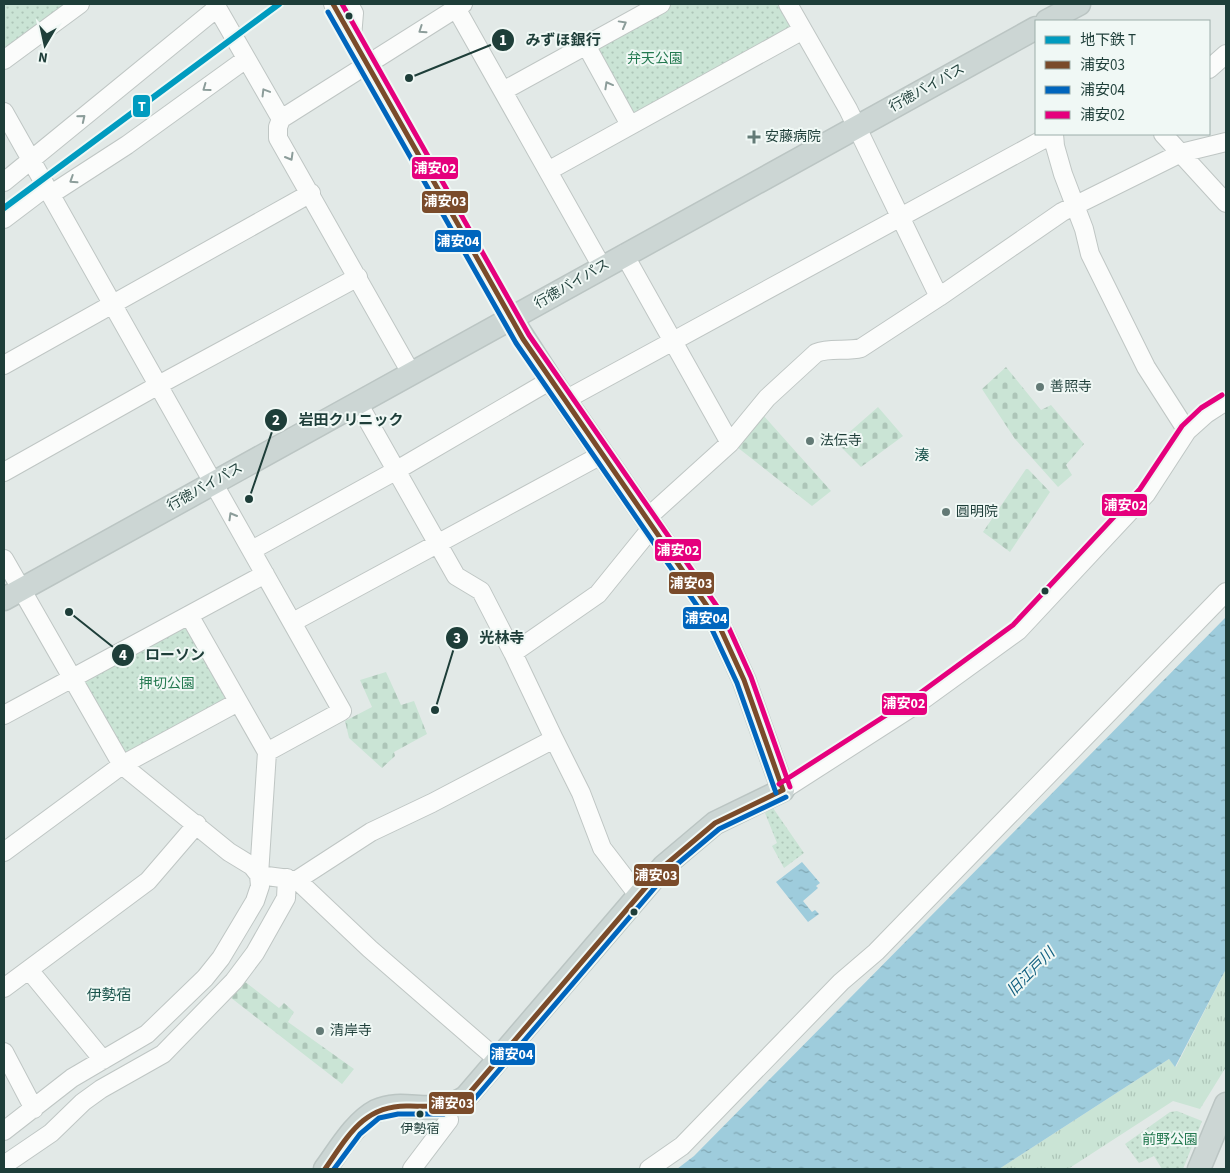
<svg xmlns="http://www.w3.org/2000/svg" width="1230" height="1173" viewBox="0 0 1230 1173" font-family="'Source Sans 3','Noto Sans JP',sans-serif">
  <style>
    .grass { fill: url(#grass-tufts) }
    .cemetery { fill: url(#cemetery-stones) }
    .park { fill: url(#park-dots) }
    .water { fill: url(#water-ripples) }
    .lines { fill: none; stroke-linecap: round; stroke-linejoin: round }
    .minor-casing { stroke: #bfc6c4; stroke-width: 20 }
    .major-casing { stroke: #bbc5c3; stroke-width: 25 }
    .minor { stroke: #fbfcfb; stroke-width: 18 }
    .major { stroke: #ccd6d4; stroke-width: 22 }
    .bus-1-casing { stroke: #f0f8f5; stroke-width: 9 }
    .bus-2-casing { stroke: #f0f8f5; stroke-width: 9 }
    .bus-3-casing { stroke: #f0f8f5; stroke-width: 9 }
    .bus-1 { stroke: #7a4b2a; stroke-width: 5 }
    .bus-2 { stroke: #0065bd; stroke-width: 5 }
    .bus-3 { stroke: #e5007d; stroke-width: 5 }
    .metro-1-casing { stroke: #f0f8f5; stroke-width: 10 }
    .metro-1 { stroke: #009bbf; stroke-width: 6 }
    .oneway { stroke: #8c9d9a }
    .bus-dot { fill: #1e3e39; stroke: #f0f8f5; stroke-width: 2 }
    .poi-dot { fill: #637a76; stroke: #f0f8f5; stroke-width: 2 }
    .labels { text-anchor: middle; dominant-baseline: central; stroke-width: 4; stroke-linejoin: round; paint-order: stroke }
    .bus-label { font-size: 13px; fill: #1e3e39; stroke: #f0f8f5 }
    .park-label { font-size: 14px; fill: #247950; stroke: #f0f8f5 }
    .street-label { font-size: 14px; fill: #1e3e39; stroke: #f0f8f5 }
    .poi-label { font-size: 14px; fill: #1e3e39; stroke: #f0f8f5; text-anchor: start }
    .neighbourhood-label { font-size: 15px; fill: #18524b; stroke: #f0f8f5 }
    .water-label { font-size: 15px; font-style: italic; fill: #126080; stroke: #f0f8f5 }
    .leader { fill: none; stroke: #1e3e39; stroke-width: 2 }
    .callout-dot { fill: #1e3e39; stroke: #f0f8f5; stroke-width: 2 }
    .mark-label { font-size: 15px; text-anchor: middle; font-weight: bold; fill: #fff }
    .callout-label { font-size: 15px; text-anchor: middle; font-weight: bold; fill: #1e3e39; stroke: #f0f8f5; stroke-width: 4; stroke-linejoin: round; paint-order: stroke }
    .line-badge { stroke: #f0f8f5; stroke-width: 2 }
    .badge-label { font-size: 14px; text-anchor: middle; font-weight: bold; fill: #fff }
  </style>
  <defs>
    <pattern id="grass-tufts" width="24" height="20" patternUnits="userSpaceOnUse" patternTransform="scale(1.25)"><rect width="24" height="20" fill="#cae4d5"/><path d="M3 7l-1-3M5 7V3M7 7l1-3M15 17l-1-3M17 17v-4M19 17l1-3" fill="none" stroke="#adc5b8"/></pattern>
    <pattern id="cemetery-stones" width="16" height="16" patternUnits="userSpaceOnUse" patternTransform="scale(1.25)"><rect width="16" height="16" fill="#cae4d5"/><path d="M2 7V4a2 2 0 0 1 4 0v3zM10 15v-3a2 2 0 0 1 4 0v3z" fill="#adc5b8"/></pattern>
    <pattern id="park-dots" width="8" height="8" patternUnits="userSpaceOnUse" patternTransform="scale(1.25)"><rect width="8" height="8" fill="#cae4d5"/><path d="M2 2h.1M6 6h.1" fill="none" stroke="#adc5b8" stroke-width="1.8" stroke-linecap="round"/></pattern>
    <pattern id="water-ripples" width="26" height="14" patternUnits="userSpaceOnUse" patternTransform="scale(1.25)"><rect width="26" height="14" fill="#9eccdc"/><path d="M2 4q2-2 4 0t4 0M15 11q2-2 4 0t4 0" fill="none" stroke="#80a7b3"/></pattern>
  </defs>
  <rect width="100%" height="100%" fill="#e2e9e7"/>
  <path class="grass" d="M1226,969V1067L1200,1109L1173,1101L1068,1169H999L1169,1059L1176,1067Z"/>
  <path class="cemetery" d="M1006,367L1041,410L1051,405L1084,444L1066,465L1072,475L1058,487L1015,439L982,389Z
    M878,407L903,436L861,467L837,443Z
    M763,415L831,491L812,506L737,447Z
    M1026,469H1028L1050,492L1010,552L983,532Z
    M386,672L401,705L414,701L427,734L394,752L395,756L382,768L349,738L345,721L372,707L360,680Z
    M244,981L279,1008L284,1003L294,1012L288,1022L354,1069L342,1084L230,997Z"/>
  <path class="park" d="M4,4H72L4,53Z
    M673,4H777L790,27L788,32L636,115L630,114L595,51L598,44Z
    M182,626L190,627L229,696L226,703L130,754L124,753L85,685L86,678Z
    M773,808L804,853L784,868L772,846L777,843L765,813Z
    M1177,1111L1202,1121L1183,1169H1162L1154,1156L1139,1163L1125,1144L1170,1112Z"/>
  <path class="water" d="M1226,617V969L1175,1067L1169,1059L999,1169H677L694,1156Z
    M802,862L820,883L816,886L818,888L803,901L812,912L815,910L819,914L808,922L776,882Z"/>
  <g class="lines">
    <g class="minor-casing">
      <path id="minor" d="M215,4L281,119L463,4
        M333,4L511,318
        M349,4L354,13L352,37
        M788,4L848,109L939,297
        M456,8L602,267
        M586,45L630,125
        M4,60L80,4
        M1209,69L1226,54
        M503,91L661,4
        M4,112L342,711L267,752L259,875L260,886L255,901L221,958L205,978L147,1034L72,1078L4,1131
        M281,119L278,127V138L411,373
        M1054,134L1055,146L1063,174L1084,229L1090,254L1146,367L1187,431
        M1163,134L1226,203
        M548,171L803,30
        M4,182L217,8
        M4,219L41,191H56L127,145L246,59
        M624,254L730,443
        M4,365L311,193
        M565,400L1053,134
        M358,403L456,576L481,591L513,653
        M4,472L164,382L358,277
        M647,518L730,443L767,398L816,353C830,347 846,352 861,348L939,297L1062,212L1181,153L1226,142
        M252,550L397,470L551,380
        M4,559L122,765L229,852L252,866L259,875
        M189,615L267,752
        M293,622L603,454
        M4,715L265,574
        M554,739L581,793L602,848L638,895
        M783,790L920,702L1018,631L1146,494L1187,431L1206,414L1226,401
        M4,852L122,765L238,702
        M259,875L297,880L370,949L498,1060
        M297,880L371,832L432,803L554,739L513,653L598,594L653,526
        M29,970L103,1060
        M4,988L148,881L197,824
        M4,1052L34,1109
        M4,1165L51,1133L83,1102L101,1089L163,1054L234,981L255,953L286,898L287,878
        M412,1169L449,1120L445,1107
        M649,1169L682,1146L841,982L876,952L1226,592"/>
    </g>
    <g class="major-casing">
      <path id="major" d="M1047,21L1079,4
        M4,599L1036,28
        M325,1169C339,1150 355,1122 376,1111C406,1097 433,1119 466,1097L664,866L715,823L783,790L744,680L716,619L551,380L511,318
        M1199,1169L1226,1104"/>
    </g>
    <use href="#minor" class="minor"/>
    <use href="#major" class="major"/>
    <g class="bus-1-casing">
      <path id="bus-1" d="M333,4L523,339L716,619L744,680L783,790
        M325,1169C348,1136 364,1104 410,1106C431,1107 447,1107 466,1097L664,866L715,823L783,790"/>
    </g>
    <g class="bus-2-casing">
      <path id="bus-2" d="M328,12L516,343L709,623L737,683L776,793
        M334,1169L360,1134L379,1118L398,1114H444L471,1103L669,871L719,829L786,797"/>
    </g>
    <g class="bus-3-casing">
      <path id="bus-3" d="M342,4L529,335L723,615L751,677L790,787
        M779,784L916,696L1013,625L1140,489L1182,426L1201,408L1222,395"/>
    </g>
    <use href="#bus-1" class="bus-1"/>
    <use href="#bus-2" class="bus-2"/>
    <use href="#bus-3" class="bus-3"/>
    <g class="metro-1-casing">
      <path id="metro-1" d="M4,208L279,4"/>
    </g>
    <use href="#metro-1" class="metro-1"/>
  </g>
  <defs><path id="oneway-chevron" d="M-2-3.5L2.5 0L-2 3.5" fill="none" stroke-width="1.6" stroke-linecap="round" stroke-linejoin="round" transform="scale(1.25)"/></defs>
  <g class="oneway">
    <use href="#oneway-chevron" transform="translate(623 24) rotate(-29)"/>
    <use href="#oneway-chevron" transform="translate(422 30) rotate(146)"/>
    <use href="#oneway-chevron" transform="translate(608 85) rotate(-119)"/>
    <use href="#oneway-chevron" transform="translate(206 88) rotate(144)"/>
    <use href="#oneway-chevron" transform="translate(265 92) rotate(-121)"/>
    <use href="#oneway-chevron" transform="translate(82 118) rotate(-39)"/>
    <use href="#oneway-chevron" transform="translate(290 157) rotate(60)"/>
    <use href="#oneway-chevron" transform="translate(73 180) rotate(147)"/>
    <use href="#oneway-chevron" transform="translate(232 516) rotate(-120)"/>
  </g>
  <g class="bus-dot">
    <circle cx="349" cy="16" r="4.5"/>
    <circle cx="1045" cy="591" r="4.5"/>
    <circle cx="634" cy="912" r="4.5"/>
    <circle cx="420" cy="1114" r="4.5"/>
  </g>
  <g class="poi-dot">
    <path d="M751.5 129.5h5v5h5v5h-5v5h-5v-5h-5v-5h5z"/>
    <circle cx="1040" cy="387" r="5"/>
    <circle cx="810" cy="441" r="5"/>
    <circle cx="946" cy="512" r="5"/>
    <circle cx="320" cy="1031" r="5"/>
  </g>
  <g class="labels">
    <g class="bus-label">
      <text x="420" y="1129">伊勢宿</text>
    </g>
    <g class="park-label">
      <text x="655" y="59">弁天公園</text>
      <text x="167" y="684">押切公園</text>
      <text x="1170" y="1140">前野公園</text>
    </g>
    <g class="street-label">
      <text transform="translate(927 88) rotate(-29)">行徳バイパス</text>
      <text transform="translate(572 284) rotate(-30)">行徳バイパス</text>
      <text transform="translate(205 487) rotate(-29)">行徳バイパス</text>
    </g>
    <g class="poi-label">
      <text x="765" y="137">安藤病院</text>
      <text x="1050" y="387">善照寺</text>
      <text x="820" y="441">法伝寺</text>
      <text x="956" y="512">圓明院</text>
      <text x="330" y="1031">清岸寺</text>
    </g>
    <g class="neighbourhood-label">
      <text x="922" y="455">湊</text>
      <text x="109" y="995">伊勢宿</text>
    </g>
    <g class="water-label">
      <text transform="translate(1031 972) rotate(-45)">旧江戸川</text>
    </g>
  </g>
  <path class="leader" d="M409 78L503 40M249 499L276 420M435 710L457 638M69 612L123 655"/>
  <g class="callout-dot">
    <circle cx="409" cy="78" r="5"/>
    <circle cx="249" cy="499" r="5"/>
    <circle cx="435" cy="710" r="5"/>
    <circle cx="69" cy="612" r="5"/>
    <circle cx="503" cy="40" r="12"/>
    <circle cx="276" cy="420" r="12"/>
    <circle cx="457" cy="638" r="12"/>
    <circle cx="123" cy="655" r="12"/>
  </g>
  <g class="mark-label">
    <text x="503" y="45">1</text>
    <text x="276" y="425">2</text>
    <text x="457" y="643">3</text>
    <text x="123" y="660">4</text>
  </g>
  <g class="callout-label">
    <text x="563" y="45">みずほ銀行</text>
    <text x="351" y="425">岩田クリニック</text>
    <text x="502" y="643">光林寺</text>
    <text x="175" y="660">ローソン</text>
  </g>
  <g class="line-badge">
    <rect x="132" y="94" width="19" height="24" rx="5" fill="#009bbf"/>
    <rect x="411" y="156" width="48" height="24" rx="5" fill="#e5007d"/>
    <rect x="421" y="190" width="48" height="24" rx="5" fill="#7a4b2a"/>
    <rect x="434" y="229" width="48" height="24" rx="5" fill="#0065bd"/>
    <rect x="1101" y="493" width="47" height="24" rx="5" fill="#e5007d"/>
    <rect x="654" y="538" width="48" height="24" rx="5" fill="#e5007d"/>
    <rect x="668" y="571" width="47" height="24" rx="5" fill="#7a4b2a"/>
    <rect x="682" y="606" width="48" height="24" rx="5" fill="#0065bd"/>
    <rect x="881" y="692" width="47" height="24" rx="5" fill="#e5007d"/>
    <rect x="633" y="863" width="47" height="24" rx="5" fill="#7a4b2a"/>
    <rect x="489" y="1042" width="47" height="24" rx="5" fill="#0065bd"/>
    <rect x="428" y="1091" width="47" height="24" rx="5" fill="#7a4b2a"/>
  </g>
  <g class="badge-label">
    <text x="142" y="111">T</text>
    <text x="435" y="173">浦安02</text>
    <text x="445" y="206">浦安03</text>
    <text x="458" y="246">浦安04</text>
    <text x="1125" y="510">浦安02</text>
    <text x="678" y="555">浦安02</text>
    <text x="691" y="588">浦安03</text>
    <text x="706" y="623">浦安04</text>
    <text x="904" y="708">浦安02</text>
    <text x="656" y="880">浦安03</text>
    <text x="512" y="1059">浦安04</text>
    <text x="452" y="1108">浦安03</text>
  </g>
  <rect width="1230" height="1173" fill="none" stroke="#1e3e39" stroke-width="10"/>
  <rect x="1035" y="20" width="175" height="115" fill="#f0f8f5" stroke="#9caeaa"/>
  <rect x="1045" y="36" width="25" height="8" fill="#009bbf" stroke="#9caeaa"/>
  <text x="1080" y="45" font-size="15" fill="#1e3e39">地下鉄 T</text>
  <rect x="1045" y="61" width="25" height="8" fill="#7a4b2a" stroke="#9caeaa"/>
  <text x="1080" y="70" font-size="15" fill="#1e3e39">浦安03</text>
  <rect x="1045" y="86" width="25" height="8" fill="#0065bd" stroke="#9caeaa"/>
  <text x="1080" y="95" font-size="15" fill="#1e3e39">浦安04</text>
  <rect x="1045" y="111" width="25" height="8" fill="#e5007d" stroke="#9caeaa"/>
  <text x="1080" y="120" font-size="15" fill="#1e3e39">浦安02</text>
  <g transform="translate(45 45) rotate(189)" stroke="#f0f8f5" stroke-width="4" paint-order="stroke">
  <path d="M0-4L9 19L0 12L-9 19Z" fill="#1e3e39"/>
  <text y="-8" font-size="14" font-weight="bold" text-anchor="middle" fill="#1e3e39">N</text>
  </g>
</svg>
